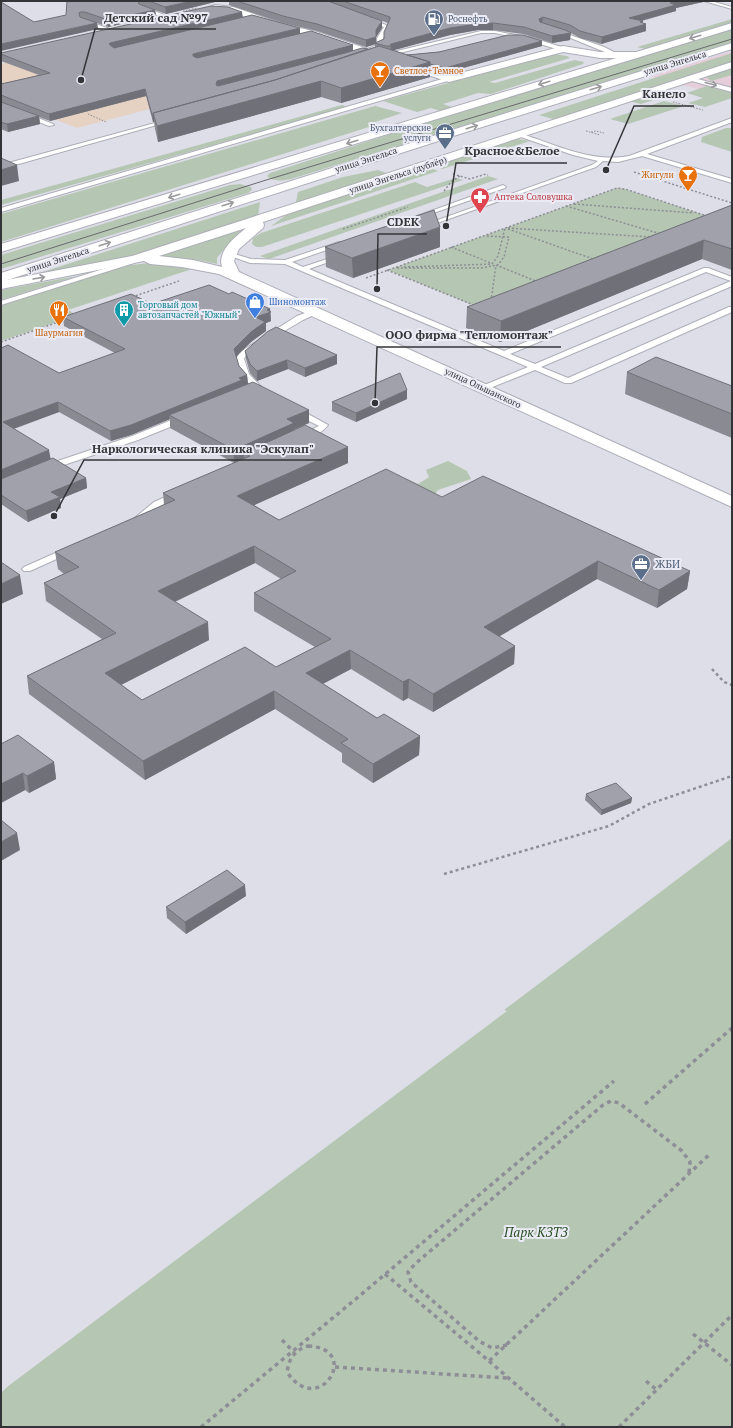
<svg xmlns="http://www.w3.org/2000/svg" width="733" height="1428" viewBox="0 0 733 1428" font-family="'PT Serif',serif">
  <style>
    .commercial { fill: #e5ceda }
    .education { fill: #e5d2c2 }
    .green { fill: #b5c6b2 }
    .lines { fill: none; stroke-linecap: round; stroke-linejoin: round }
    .service-casing { stroke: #aeaeb9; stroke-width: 2 }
    .minor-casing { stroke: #aeaeb9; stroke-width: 2 }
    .primary-casing { stroke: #aeaeb9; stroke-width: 2 }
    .path-far3 { stroke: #8e8e96; stroke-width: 1; stroke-dasharray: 1.5 1.5; stroke-linecap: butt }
    .path-far2 { stroke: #8e8e96; stroke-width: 1.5; stroke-dasharray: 2 2; stroke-linecap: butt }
    .path-far1 { stroke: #8e8e96; stroke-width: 2.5; stroke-dasharray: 3 3; stroke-linecap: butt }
    .path { stroke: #8e8e96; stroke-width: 3.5; stroke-dasharray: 4 4; stroke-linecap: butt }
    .service { fill: #fff; fill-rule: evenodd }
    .minor { fill: #fff; fill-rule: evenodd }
    .primary { fill: #fff; fill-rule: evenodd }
    .tram { stroke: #69696f; stroke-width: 1 }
    .wall { fill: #8a8a93; fill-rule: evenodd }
    .shaded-wall { fill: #707178 }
    .building { fill: #a0a1ab; stroke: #707178; fill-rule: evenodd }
    .oneway { stroke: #9a9a9c }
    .labels { text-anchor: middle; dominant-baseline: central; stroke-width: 4; stroke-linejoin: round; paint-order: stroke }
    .far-service-label { font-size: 9px; fill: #4e5e75; stroke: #ebebf6; text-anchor: start }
    .far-street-label { font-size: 9px; fill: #343438; stroke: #ebebf6 }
    .far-food-label { font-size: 9px; fill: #c56008; stroke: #ebebf6; text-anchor: start }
    .far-health-label { font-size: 9px; fill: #be3a42; stroke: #ebebf6; text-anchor: start }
    .far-shop-label { font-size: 9px; fill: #366cbe; stroke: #ebebf6; text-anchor: start }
    .far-culture-label { font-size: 9px; fill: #0d838f; stroke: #ebebf6; text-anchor: start }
    .service-label { font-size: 11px; fill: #4e5e75; stroke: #ebebf6; text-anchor: start }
    .near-park-label { font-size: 13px; font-style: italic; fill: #284e23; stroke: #ebebf6 }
    .leader { fill: none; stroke: #343438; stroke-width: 1.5 }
    .callout-dot { fill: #343438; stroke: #ebebf6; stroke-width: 1.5 }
    .callout-label { font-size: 12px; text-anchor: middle; font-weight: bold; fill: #343438; stroke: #ebebf6; stroke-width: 4; stroke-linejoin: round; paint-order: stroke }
  </style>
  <rect width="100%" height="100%" fill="#dedee9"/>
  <path class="commercial" d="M732,51V98L652,77L662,73Z"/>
  <path class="education" d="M79,46L200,96L77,128L1,99V64Z"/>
  <path class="green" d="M732,19V25L649,50L637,47Z
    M732,29V43L291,179C283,181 273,182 267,176L270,173L471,108Z
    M732,53V64L559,121L539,115Z
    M554,54L567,56L570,58L489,82L495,83L575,60L584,62L583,64L491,94L478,93L443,104L452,107L440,111L431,108L417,112L383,101Z
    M732,67V75L711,81L706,77L707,75Z
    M707,86L732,93V98L705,107L688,103L703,98L687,93Z
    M657,92L669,95L641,104L629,101Z
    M664,101L684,106L628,124L610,119Z
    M342,105L348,107L1,205V200Z
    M375,106L402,113L372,123L375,125L347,134L1,242V214Z
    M726,128H732V152L701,142L702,137Z
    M512,138L530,141L442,169L432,165Z
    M427,167L438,171L271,226L292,211Z
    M378,170L392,175L295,206L298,192L343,177Z
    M488,176L498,179L269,259L260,256Z
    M456,178L463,180L262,247H256L252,244L253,238L261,233L415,182L427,187Z
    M230,185L240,184L251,187L252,190L248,193L1,269V255Z
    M617,188L625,189L719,220L480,308L388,270Z
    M260,202L258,217L142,254L24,278Z
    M248,227L230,242L217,258V264L198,260L154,257Z
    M159,262L201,266L68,310L77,315L1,341V304L122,266Z
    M77,276L1,300V290Z
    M448,461L467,471L471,479L438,490L433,497L405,478L418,484L429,477L426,470Z
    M732,838V1427H1V1393L7,1387L507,1011L504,1010Z"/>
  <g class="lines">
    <g class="service-casing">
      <path id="service" d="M704,1H711L732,7V9Z
        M140,7H144L172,18L168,19L140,9Z
        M366,18L389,26L383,38L381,47L371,51L368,49L377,45V38L384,27L366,20Z
        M81,20H85L115,31L111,32L81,22Z
        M556,30L604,47L622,56L617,57L556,32Z
        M481,31H495L526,37L523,39L495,33H481L383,57L380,55Z
        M529,37L565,48L566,49L563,51L527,40L526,39Z
        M449,77L452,79L451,80L1,212V208Z
        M690,77L732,88V92L688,80V78Z
        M1,103L53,124L54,125L49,126L1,107Z
        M732,118V122L647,154L732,179V183L642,156L618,162L603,161L596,167L426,227L421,226L592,165L598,161L573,155L518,136V134H522C556,145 592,163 629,156Z
        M166,120L171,121L1,169V165Z
        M503,185L506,187L505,188L422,217L417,216Z
        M339,242L341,243V245L292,262L303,267L336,256H340V258L309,269L504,351L704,268H708L732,277V286L541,367L568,378L729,307H732V312L571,383H565L535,370L485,390H482V386L528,367L285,264L250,263L225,254L228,252L251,259L285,260ZM706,272L731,281L535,364L510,354Z
        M132,260L136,262L134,263L1,305V301Z
        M313,310H316L320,312L303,320L247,353L244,359L249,374L266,392L262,394H259L241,375L236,359L240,352L297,316Z
        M293,409H299L328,425C323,432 310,441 301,439L300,437L301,435L319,426L293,413L292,411Z
        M184,415L188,418L187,420L138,440L49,470L46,471L42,468L43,466L132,436Z
        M177,492L180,493L182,495L180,497L160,506L139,523H133L131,521L154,502Z
        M69,547L74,550L72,552L30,571H24L22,569L24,567Z"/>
    </g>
    <g class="minor-casing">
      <path id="minor" d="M215,5L233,7L283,24L317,32L449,76L563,46L600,52H636L641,55L636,58H600L563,52L449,82L311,36L277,28L229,12L212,10L210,8L212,6Z
        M732,62V68L263,222L264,225L263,228L239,249L234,261L239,272L732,496V507L219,274L182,267L150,264L144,261L1,289V281L132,256ZM246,228C235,237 217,251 222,267L193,260L159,256Z"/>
    </g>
    <g class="primary-casing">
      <path id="primary" d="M732,23V29L1,252V244Z
        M732,43V49L463,133L1,282V273L455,129Z"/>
    </g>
    <path class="path-far3" d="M183,11L197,8
      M124,24L135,21
      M673,102L703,110
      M88,114L106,122
      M586,131L600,135
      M591,132L596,131L604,133"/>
    <path class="path-far2" d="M634,172L732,203
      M453,174L470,179L486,174L488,175
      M444,191L451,182L460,176
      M574,204L694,213
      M566,206L661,234
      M508,228L650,237
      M343,229L408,207
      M508,229L596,260
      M451,247L491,263
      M496,265L538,282
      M404,267L492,264L498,256L505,228
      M397,268H481L498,265L504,257L509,237L485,236
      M387,270L476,306
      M366,278L617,188L625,189L707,216
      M132,297L179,281
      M491,301L496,265
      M1,342L67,319"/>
    <path class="path-far1" d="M712,669L724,682L732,685
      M444,874L609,826L649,804L732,776"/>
    <path class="path" d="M645,1104L732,1028
      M385,1274L489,1361L711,1153
      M693,1334L732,1365
      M282,1340L294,1352
      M507,1345L492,1348L479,1341L411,1282L408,1272L416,1263L603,1105L611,1101L619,1103L682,1151L690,1162L689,1173
      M308,1346C363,1348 319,1420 287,1372C289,1358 295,1350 308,1346Z
      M489,1361L565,1427
      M335,1367L507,1378
      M646,1381L657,1390
      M201,1427L357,1298L614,1081
      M619,1427L732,1315"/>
    <use href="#service" class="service"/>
    <use href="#minor" class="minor"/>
    <use href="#primary" class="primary"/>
    <path class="tram" d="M1,264L263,181L732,39"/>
  </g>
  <path class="wall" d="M67,1H219L166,14L155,10L156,16L108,27L97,23L98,29L34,22L66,15Z
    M229,1H703V2L676,8V11L642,21H643V23L646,24V31L601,44L580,38L569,32L567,31L570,40L552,43L523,34L493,30H478L450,35L393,50L407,55L542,41V46L445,73L430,68V77L341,103L321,97L158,142L155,129L154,122H153L146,96L50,121L39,117L40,124L8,132L1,129V84L39,75L1,61V53L243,17L300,34L353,45V51L368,49L375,47V44L366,47L317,31L283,23L229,5ZM374,18L388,23L384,39L376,43V37L382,28Z
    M732,205V270L702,259L500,342L466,328L467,307Z
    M325,247H440L353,278L326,267Z
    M229,294L270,309L271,321L266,323V331L251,342L236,356L239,366L247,375L248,384L309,410V423L294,430L348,463L254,505L279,520L442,497L690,571L687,589L657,608L597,579L499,636L515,646L514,664L433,712L408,698L403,701L351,669L323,684L377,718L420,736L419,755L373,783L342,762V753L275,709L145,780L29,694L27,676L102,639L46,601L44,583L64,574L58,569L55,552L164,505L163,493L234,463L170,428V419L131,435L111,441L59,412L14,429L50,459L86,478L87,488L60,499L61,508L28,522L1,504V348L59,373L115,353L64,326L63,317ZM255,563L281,579L254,593V611L315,647L276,667L142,700L121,685L209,640L175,602Z
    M245,351L337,355V364L305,377L288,369L257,381L250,373L246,359Z
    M627,372L732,386V438L625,394Z
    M407,390V399L356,422L332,411V402Z
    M1,744L54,762L56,779L29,793L25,790L1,803Z
    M586,794L632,798L631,803L601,815L585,800Z
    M246,896L186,934L167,918L166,907Z"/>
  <path class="shaded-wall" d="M192,1H219L166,14L165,7Z
    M679,1H703V2L676,8V11L628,24L629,18L670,3Z
    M155,10L156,16L108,27V20Z
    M242,12L243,18L110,51L109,44L110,43Z
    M543,17L542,24L539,26V19Z
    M382,21V28L376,37V44L366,47V40L376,30Z
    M643,21V25L646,24V31L601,44L602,37Z
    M97,23L98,29L1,51V44Z
    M493,23V30H478L450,35L391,51L390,53L391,44L450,28L478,24Z
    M300,28V35L194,61L193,56V54Z
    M571,33L570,40L552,43V36Z
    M542,41V46L445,73V68Z
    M353,45V52L216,92V85L217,81Z
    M430,62V77L341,103V88Z
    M321,81V97L158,142L157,126Z
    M145,89L146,96L50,121L49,114Z
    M152,115H154V122H153Z
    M39,116L40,124L8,132L7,124Z
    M17,165L19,181L1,186V170Z
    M440,227V247L353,278L352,258Z
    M704,240L702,259L500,342L501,321Z
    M270,309L271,321L266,323V331L251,342L235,358L234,349L256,317L267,310Z
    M337,355V364L305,377V368Z
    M287,360L288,369L257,381V371Z
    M247,375L248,384L169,415L170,419L131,435L111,441L110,431Z
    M407,390V399L356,422V413Z
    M58,402L59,412L4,432L3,422Z
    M309,410V423L294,429L295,436L244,453V459L234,464V450L287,419Z
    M348,447V463L237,513V496Z
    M49,450L51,461L1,481V470Z
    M86,478L87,488L60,499L61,508L28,522L26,511L51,492Z
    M254,546L255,563L159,609L158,591Z
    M598,561L597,579L483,646L484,627Z
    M690,571L687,589L657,608L659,590Z
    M20,575L23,594L1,604V584Z
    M208,622L209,640L107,692L105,673Z
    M515,646L514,664L433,712V694Z
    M350,650L351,669L307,692L306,673Z
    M409,679L408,698L403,701V682Z
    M274,691L275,709L145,780L143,761Z
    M420,736L419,755L373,783V764Z
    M54,762L56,779L29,793L27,776Z
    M23,773L25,790L1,803V784Z
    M632,798L631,803L601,815L602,810Z
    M17,833L20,850L1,861V842Z
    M245,885L246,896L186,934L185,922Z"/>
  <path class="building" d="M67,1H138L139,4L155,10L108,20L85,12H80L79,13L80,17L97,23L1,44V2L34,22L66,15Z
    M149,1H192L165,7Z
    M237,1H328L382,21L376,30V37L366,40L317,24L283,16Z
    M343,1H679L670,3L676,5L629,18L643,21L640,22L646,24L602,37L580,31L570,25L543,17L539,19L540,22L565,30L571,33L552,36L524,27L493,23L478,24L450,28L391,44L390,46H386L375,43L384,39V32L390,19V17Z
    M211,6L228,7L242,12L110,43L109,44L114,48L252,15L300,28L193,54V56L197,58L311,31L353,45L217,81L216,85L218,86L345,53L362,48L368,49L275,80L153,113L154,115H152L145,89L49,114L1,95V84L50,73L1,54V53Z
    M508,35H523L542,41L445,68L430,64V62L407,55L439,52Z
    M379,46L430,62L341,88L321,81L157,126L153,113L275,80Z
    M1,102L39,116L7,124L1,122Z
    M1,158L17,165L1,170Z
    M732,205V249L704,240L501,321L467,307Z
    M434,210L440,227L352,258L325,247Z
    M209,285L229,294L232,292L270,309L267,310L271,312L256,317L265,322L251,332L234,349L239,366L247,375L239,378L242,380L131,425L110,431L58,402L3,422L49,450L1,470V348L8,345L59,373L125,349L63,317L131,294L152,304Z
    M276,327L337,355L305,368L287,360L257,371L250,364L245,351L267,332Z
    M656,357L732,386V414L627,372Z
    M400,373L407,390L356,413L332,402Z
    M253,382L309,410L287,419L294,423L234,450L169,415Z
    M305,425L348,447L237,496L279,520L386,469L442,497L483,476L690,571L659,590L598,561L484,627L515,646L433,694L409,679L403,682L350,650L306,673L377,718L384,714L420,736L373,764L341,743L348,739L274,691L143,761L27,676L116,633L44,583L79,567L55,552L175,500L163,493L250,456L244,453ZM254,546L296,571L254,593L331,639L276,667L245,647L142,700L105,673L208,622L158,591Z
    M53,458L86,478L51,492L60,497L26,511L1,495V479Z
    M1,562L20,575L1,584Z
    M18,735L54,762L27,776L23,773L1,784V744Z
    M616,783L632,798L602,810L586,794Z
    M1,820L17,833L1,842Z
    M227,870L245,885L185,922L166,907Z"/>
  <defs><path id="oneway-shaft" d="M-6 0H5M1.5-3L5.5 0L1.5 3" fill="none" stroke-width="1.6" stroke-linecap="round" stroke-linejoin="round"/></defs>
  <g class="oneway">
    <use href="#oneway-shaft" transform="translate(695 37) rotate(163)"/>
    <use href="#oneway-shaft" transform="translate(544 83) rotate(163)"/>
    <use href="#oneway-shaft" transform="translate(711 84) rotate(15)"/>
    <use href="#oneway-shaft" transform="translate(596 88) rotate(-17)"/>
    <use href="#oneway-shaft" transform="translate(472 127) rotate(-17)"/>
    <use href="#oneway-shaft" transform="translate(352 142) rotate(163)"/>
    <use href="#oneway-shaft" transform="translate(174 196) rotate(163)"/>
    <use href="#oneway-shaft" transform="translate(228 204) rotate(-18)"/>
    <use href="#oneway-shaft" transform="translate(105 244) rotate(-18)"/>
    <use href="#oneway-shaft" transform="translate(39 278) rotate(-10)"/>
  </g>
  <defs>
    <g id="fuel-pin" transform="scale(1)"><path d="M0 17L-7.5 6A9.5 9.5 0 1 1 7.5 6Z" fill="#5c6f8a" stroke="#ebebf6"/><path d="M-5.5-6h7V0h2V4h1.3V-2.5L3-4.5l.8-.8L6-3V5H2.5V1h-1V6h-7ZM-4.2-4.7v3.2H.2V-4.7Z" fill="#fff"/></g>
    <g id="bar-pin" transform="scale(1)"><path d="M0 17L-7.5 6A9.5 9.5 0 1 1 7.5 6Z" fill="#e8710a" stroke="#ebebf6"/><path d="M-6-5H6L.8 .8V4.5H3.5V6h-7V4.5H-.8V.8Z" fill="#fff"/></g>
    <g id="office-pin" transform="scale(1)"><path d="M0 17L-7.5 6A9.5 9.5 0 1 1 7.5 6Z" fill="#5c6f8a" stroke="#ebebf6"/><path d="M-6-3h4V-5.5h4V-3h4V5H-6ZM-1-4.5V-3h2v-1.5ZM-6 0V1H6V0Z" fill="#fff"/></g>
    <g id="pharmacy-pin" transform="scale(1)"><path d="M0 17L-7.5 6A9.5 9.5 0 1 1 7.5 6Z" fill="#e0444e" stroke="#ebebf6"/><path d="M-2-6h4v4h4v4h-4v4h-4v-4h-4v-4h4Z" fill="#fff"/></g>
    <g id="shop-pin" transform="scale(1)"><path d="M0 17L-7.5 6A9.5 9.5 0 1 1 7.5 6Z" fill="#3f7fe0" stroke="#ebebf6"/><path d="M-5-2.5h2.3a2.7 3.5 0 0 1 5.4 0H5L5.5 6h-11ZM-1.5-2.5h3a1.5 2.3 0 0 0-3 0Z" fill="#fff"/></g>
    <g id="restaurant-pin" transform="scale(1)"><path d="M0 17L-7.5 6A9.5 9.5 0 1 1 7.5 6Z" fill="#e8710a" stroke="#ebebf6"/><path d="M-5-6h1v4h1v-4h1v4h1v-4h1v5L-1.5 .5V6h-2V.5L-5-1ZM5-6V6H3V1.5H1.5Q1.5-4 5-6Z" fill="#fff"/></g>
    <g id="building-pin" transform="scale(1)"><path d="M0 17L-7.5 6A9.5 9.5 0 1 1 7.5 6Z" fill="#0f9aa8" stroke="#ebebf6"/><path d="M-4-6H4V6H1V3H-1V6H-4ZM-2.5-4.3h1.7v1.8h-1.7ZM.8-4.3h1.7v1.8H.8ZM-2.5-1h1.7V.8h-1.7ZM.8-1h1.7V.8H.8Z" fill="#fff"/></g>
  </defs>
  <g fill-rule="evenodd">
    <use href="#fuel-pin" x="434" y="19"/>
    <use href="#bar-pin" x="380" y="71"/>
    <use href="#office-pin" x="445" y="133"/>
    <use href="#bar-pin" x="688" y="175"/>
    <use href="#pharmacy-pin" x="480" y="197"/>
    <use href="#shop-pin" x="255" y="302"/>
    <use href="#restaurant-pin" x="59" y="310"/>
    <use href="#building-pin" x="124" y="310"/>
    <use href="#office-pin" x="641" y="564"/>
  </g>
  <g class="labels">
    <g class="far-service-label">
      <text x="448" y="19">Роснефть</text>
      <text x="431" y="128" text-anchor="end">Бухгалтерские<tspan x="431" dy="10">услуги</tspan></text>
    </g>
    <g class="far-street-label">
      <text transform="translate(675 63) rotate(-17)">улица Энгельса</text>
      <text transform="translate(366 160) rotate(-18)">улица Энгельса</text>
      <text transform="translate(398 175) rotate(-18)">улица Энгельса (дублёр)</text>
      <text transform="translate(58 260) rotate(-18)">улица Энгельса</text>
      <text transform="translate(483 388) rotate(25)">улица Ольшанского</text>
    </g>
    <g class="far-food-label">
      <text x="394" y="71">Светлое+Темное</text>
      <text x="674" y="175" text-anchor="end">Жигули</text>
      <text x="59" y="333" text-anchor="middle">Шаурмагия</text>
    </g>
    <g class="far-health-label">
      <text x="494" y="197">Аптека Соловушка</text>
    </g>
    <g class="far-shop-label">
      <text x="269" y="302">Шиномонтаж</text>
    </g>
    <g class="far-culture-label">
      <text x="138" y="305">Торговый дом<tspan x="138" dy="10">автозапчастей "Южный"</tspan></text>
    </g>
    <g class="service-label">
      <text x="655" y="564">ЖБИ</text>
    </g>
    <g class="near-park-label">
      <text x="536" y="1232">Парк КЗТЗ</text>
    </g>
  </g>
  <path class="leader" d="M81 80L95 29H216M606 170L634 106H694M446 226L456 163H567M377 289L378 234H427M375 403L377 347H561M54 516L84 460H322"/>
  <g class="callout-dot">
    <circle cx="81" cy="80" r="4"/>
    <circle cx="606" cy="170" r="4"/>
    <circle cx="446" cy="226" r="4"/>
    <circle cx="377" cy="289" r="4"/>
    <circle cx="375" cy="403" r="4"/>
    <circle cx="54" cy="516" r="4"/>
  </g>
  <g class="callout-label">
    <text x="156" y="22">Детский сад №97</text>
    <text x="664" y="98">Канело</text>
    <text x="512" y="155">Красное&amp;Белое</text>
    <text x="403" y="226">CDEK</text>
    <text x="469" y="339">ООО фирма "Тепломонтаж"</text>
    <text x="203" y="453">Наркологическая клиника "Эскулап"</text>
  </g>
  <rect width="733" height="1428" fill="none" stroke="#343438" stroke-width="4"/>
</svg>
